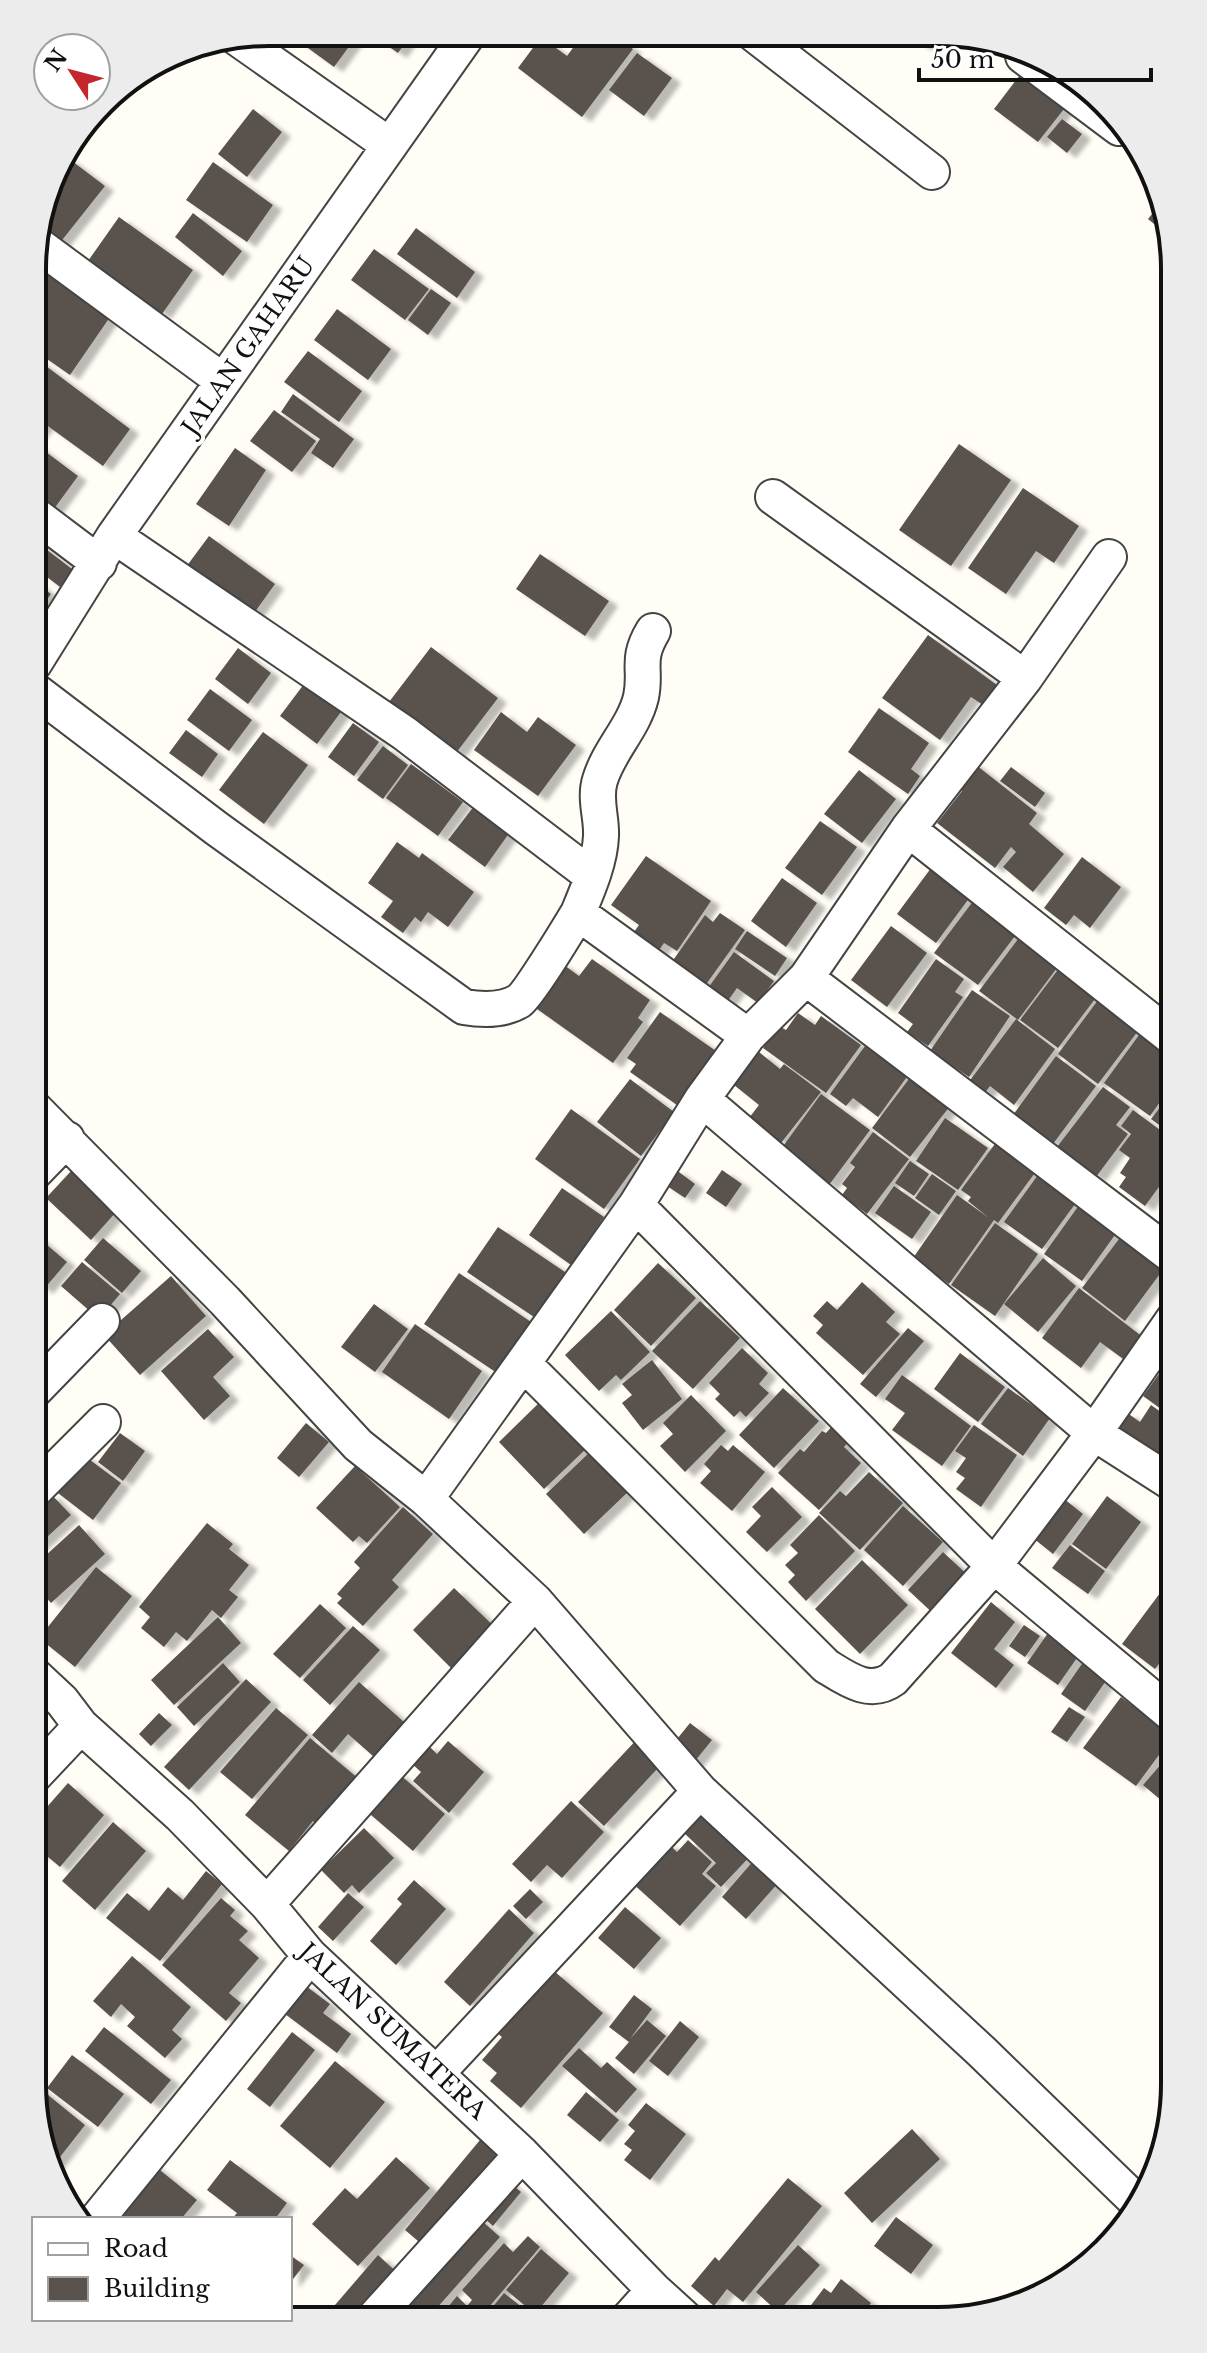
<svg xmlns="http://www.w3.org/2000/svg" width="1207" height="2353" viewBox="0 0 1207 2353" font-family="'Libre Baskerville',serif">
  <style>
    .building { fill: #5a524d; filter: url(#shadow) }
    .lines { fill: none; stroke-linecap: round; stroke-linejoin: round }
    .minor-casing { stroke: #444; stroke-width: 38 }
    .minor { stroke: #fff; stroke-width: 34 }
    .labels { text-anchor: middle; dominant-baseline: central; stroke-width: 8; stroke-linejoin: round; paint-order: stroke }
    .street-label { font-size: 24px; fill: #111; stroke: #fff }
    .rim { fill: none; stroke: #111; stroke-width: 4 }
  </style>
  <defs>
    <filter id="shadow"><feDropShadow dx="9" dy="5" stdDeviation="2" flood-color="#0004"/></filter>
  </defs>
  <rect width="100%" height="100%" fill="#fffdf5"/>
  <path class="building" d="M286,32L359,33L334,67Z
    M369,33H412L398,53Z
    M583,34H613L633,49L582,117L518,68L541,37L567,56Z
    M911,36H931L924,46Z
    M637,53L672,78L644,116L609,90Z
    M1020,75L1064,109L1038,142L994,109Z
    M253,109L282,132L247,177L218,154Z
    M1062,119L1082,134L1067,153L1047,137Z
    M68,158L105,186L59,244L37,227L52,178Z
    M213,162L273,205L247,242L186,200Z
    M1164,199L1168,229L1165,233L1148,219Z
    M193,213L242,251L223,276L175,237Z
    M119,217L193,270L162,314L88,261Z
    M416,228L475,272L457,298L397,254Z
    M374,249L429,289L405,320L351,280Z
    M34,265L110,317L70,375L34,350Z
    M431,289L451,303L428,335L408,320Z
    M337,309L391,349L368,380L314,340Z
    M308,351L362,391L339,422L284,382Z
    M34,357L130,429L103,466L45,424L34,439Z
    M293,394L354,439L333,468L311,453L320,439L281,412Z
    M274,410L316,441L292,472L250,441Z
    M34,443L78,476L51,513L34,501Z
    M959,444L1011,480L951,566L899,530Z
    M235,448L266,470L229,526L196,504Z
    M1023,488L1079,526L1054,563L1036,551L1006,594L968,568Z
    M209,536L275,584L252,616L186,567Z
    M34,540L72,569L60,587L34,567Z
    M540,554L609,601L585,636L516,589Z
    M34,581L51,594L36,614L34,612Z
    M928,635L997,685L983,705L971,697L940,740L882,698Z
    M431,647L498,698L456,753L389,702Z
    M238,648L271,673L248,704L215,679Z
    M307,680L344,708L317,744L280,716Z
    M210,689L252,720L229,751L187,720Z
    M879,708L929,743L911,769L920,776L908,794L848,752Z
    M501,712L527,732L538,717L576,745L538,796L474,750Z
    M353,723L379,742L354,776L328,757Z
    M186,730L218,754L202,777L169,753Z
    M263,732L308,765L264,824L219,790Z
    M383,746L408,765L383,799L357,780Z
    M971,761L1037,813L1029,824L1064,854L1033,892L1003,867L1016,852L1011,847L995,868L937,823L962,791L954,785Z
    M411,764L463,802L438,836L386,798Z
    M1011,767L1045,793L1035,807L1000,781Z
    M859,770L896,799L862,843L824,814Z
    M474,806L510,832L485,867L448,840Z
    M820,821L857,847L822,895L785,868Z
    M397,842L419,858L422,853L474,892L448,927L428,912L421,922L415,917L403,933L381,917L393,901L368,883Z
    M646,856L711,901L677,951L664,943L655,956L629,939L639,925L611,905Z
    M1082,857L1121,887L1090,928L1074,915L1066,925L1044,908Z
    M934,864L973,893L936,943L897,914Z
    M782,878L817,903L786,947L751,921Z
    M974,900L1018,932L978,985L934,953Z
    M720,913L745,930L702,990L669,966L705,915L713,922Z
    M891,926L927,953L887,1007L851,980Z
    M747,931L787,958L775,976L735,949Z
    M1024,931L1063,960L1018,1020L979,991Z
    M734,952L774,981L758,1003L737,988L727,1002L708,988Z
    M592,959L650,1000L638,1018L643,1022L613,1063L530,1004L560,962L579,976Z
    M936,959L964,979L955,992L963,997L928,1046L907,1032L913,1024L898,1013Z
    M1063,963L1101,991L1058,1048L1020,1020Z
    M972,990L1010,1016L969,1077L930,1051Z
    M1104,992L1144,1023L1098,1084L1058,1054Z
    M660,1012L716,1051L677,1105L630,1072L636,1064L627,1058Z
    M798,1013L815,1025L821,1016L861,1045L826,1093L763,1048L779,1026L786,1030Z
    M1016,1019L1055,1049L1014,1105L990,1086L984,1094L968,1083Z
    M1147,1024L1175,1050V1081L1150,1116L1104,1083Z
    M865,1046L880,1057L887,1047L914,1067L878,1117L853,1098L846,1106L830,1094Z
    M759,1052L780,1069L784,1064L821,1092L781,1143L749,1118L759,1105L734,1085Z
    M1056,1056L1096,1086L1053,1144L1013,1115Z
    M915,1071L954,1101L910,1157L872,1128Z
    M630,1079L674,1112L641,1156L597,1122Z
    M1103,1087L1130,1107L1116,1125L1128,1134L1096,1177L1057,1147Z
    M1175,1088V1137L1151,1119Z
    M821,1094L870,1130L829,1185L781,1149Z
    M571,1109L640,1159L604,1209L535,1159Z
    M1133,1110L1175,1141V1165L1145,1206L1119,1187L1126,1177L1120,1173L1130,1158L1119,1150L1131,1134L1121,1126Z
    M945,1118L988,1148L958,1190L916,1161Z
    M873,1132L909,1159L867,1214L842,1195L847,1188L842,1184L855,1167L850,1163Z
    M1000,1137L1040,1166L998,1223L994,1220L949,1284L913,1258L957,1195L989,1218L968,1201L971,1197L961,1190Z
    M910,1161L929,1174L914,1196L895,1183Z
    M1175,1167V1209L1161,1198L1172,1184L1165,1180Z
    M675,1169L695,1184L685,1198L664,1184Z
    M72,1170L117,1211L91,1240L46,1198Z
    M722,1170L742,1184L726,1207L706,1193Z
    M1040,1172L1078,1200L1042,1249L1004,1222Z
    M932,1174L956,1191L939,1215L915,1198Z
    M894,1186L931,1212L912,1239L875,1213Z
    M562,1188L604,1217L571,1265L529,1235Z
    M1087,1194L1117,1232L1082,1281L1044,1254Z
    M995,1223L1038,1254L995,1316L951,1285Z
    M498,1227L565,1272L534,1317L467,1272Z
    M1125,1231L1168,1263L1125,1321L1082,1288Z
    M33,1233L67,1262L44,1289L33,1279Z
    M103,1238L141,1271L122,1293L84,1260Z
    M1043,1258L1076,1286L1038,1332L1004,1304Z
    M82,1262L120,1294L99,1319L61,1286Z
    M658,1263L696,1298L651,1346L614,1310Z
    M459,1273L534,1324L500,1375L424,1324Z
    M171,1276L206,1316L140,1375L104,1335Z
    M862,1282L895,1312L886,1322L900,1334L863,1375L816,1333L823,1325L813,1316L827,1301L837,1310Z
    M1079,1288L1148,1341L1130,1364L1100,1342L1081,1368L1042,1338Z
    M700,1301L740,1338L693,1389L652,1351Z
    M374,1304L408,1329L375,1372L341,1347Z
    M611,1311L650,1352L621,1380L616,1375L599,1391L565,1355Z
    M415,1324L482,1371L449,1419L382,1372Z
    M908,1328L924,1341L876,1397L860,1384Z
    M208,1329L234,1357L213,1377L230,1396L204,1420L161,1371Z
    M742,1348L768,1373L759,1384L769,1393L746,1417L740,1411L734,1417L715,1399L720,1394L709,1383Z
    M960,1353L1005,1387L978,1422L934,1389Z
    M652,1360L682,1399L643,1430L622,1403L632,1395L622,1384Z
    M1167,1363L1175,1368V1419L1143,1396Z
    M902,1375L971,1426L942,1466L892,1430L905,1413L885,1399Z
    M783,1388L819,1421L774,1468L739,1435Z
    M1008,1388L1050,1418L1023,1456L981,1424Z
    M691,1395L726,1431L685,1472L660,1446L673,1434L663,1423Z
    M542,1400L588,1447L544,1489L499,1442Z
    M1151,1405L1175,1422V1481L1109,1435L1126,1412L1140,1422Z
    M306,1423L329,1442L299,1477L277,1458Z
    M833,1425L850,1440L844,1447L861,1463L819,1510L778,1473L800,1449L804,1452L822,1431L826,1433Z
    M974,1425L1017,1455L981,1507L956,1489L965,1478L956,1472L966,1458L955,1451Z
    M120,1433L145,1451L123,1481L98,1462Z
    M721,1445L728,1451L733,1445L765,1472L732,1511L700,1483L711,1471L704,1464Z
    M592,1450L630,1490L584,1534L546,1494Z
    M82,1454L121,1483L93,1520L54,1490Z
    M355,1466L400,1507L367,1543L359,1536L353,1542L316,1508Z
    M869,1472L903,1503L860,1550L819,1513L840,1491L846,1496Z
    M772,1487L802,1517L767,1552L746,1532L761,1516L752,1507Z
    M50,1493L71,1515L33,1550V1509Z
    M1107,1496L1141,1522L1106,1569L1072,1544Z
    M1063,1498L1083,1514L1053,1554L1033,1538Z
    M903,1506L943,1542L903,1586L864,1550Z
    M403,1507L433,1534L392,1580L399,1587L363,1626L337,1603L342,1598L337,1594L360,1568L354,1562Z
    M819,1515L855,1551L806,1601L788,1582L795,1575L785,1565L798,1553L790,1545Z
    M207,1523L233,1544L229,1549L249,1565L229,1590L238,1597L221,1618L212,1610L187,1641L176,1632L164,1647L141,1628L150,1617L139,1607Z
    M79,1525L105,1554L51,1603L33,1583V1567Z
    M1070,1545L1105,1571L1088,1594L1052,1568Z
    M943,1552L972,1579L937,1617L908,1590Z
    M862,1560L908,1605L860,1654L815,1609Z
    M96,1567L132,1596L75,1667L39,1638Z
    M1175,1573V1643L1155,1669L1122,1644Z
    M454,1588L500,1632L458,1675L413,1630Z
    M991,1602L1015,1622L994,1649L1014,1665L996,1688L951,1653Z
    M320,1604L346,1628L300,1678L273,1654Z
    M218,1617L241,1643L174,1705L151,1680Z
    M1024,1625L1040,1636L1025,1657L1009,1646Z
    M353,1626L380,1650L330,1705L303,1680Z
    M1048,1633L1079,1655L1058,1685L1027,1663Z
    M1086,1658L1110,1675L1085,1711L1061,1694Z
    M223,1663L240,1682L194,1726L177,1707Z
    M246,1679L271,1702L189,1790L164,1767Z
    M359,1682L413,1730L382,1764L348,1734L332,1753L312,1735Z
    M1121,1697L1173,1736L1136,1786L1083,1748Z
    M1069,1707L1085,1717L1067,1742L1051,1732Z
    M276,1708L308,1735L252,1799L220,1772Z
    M159,1713L172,1725L151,1746L139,1734Z
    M690,1723L712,1740L691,1766L669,1749Z
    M641,1735L658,1751L650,1760L658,1768L604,1826L578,1802Z
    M310,1738L365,1784L320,1828L313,1821L289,1851L245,1815Z
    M448,1741L484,1772L449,1813L413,1781L421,1772L411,1763L427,1744L437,1754Z
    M1175,1748V1812L1143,1785Z
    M397,1772L445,1814L413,1851L364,1809Z
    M68,1783L104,1815L60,1867L41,1851L32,1862V1824Z
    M571,1801L604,1832L562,1878L547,1865L531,1882L512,1864Z
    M709,1806L756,1850L721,1887L706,1873L716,1863L684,1833Z
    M113,1822L146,1851L95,1910L62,1881Z
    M364,1828L394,1858L359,1893L352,1885L344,1893L321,1870Z
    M688,1840L712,1862L702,1874L716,1886L680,1926L631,1882L667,1842L677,1852Z
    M755,1859L780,1881L746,1919L722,1897Z
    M206,1871L222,1884L160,1961L106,1918L127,1893L149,1911L168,1887L183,1900Z
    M414,1880L446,1909L396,1965L370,1941L402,1904L397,1899Z
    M530,1889L543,1902L526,1919L513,1906Z
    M348,1893L364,1907L333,1941L318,1927Z
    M221,1898L235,1910L230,1916L248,1931L239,1940L259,1958L229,1993L241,2003L226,2021L162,1965Z
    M625,1907L661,1938L634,1969L598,1938Z
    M509,1909L534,1933L470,2006L444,1982Z
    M132,1956L191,2007L172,2030L182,2039L165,2058L127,2026L135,2017L121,2004L111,2017L93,2001Z
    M554,1971L603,2013L521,2108L490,2081L497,2073L482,2060L502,2037L490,2027Z
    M302,1983L330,2004L323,2013L351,2034L337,2053L281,2011Z
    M634,1995L652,2009L630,2039L647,2020L666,2036L634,2074L615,2058L629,2042L609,2027Z
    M680,2021L699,2037L668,2076L649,2061Z
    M104,2027L171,2080L151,2104L85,2051Z
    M292,2032L315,2050L270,2107L247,2089Z
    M579,2048L601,2068L607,2062L637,2089L616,2113L562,2066Z
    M72,2055L124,2094L98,2127L47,2088Z
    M335,2061L385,2102L330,2168L280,2126Z
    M32,2082L85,2125L53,2166L44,2159Z
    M586,2092L619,2120L600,2142L567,2115Z
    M646,2103L686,2134L650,2180L624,2160L632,2150L624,2144L635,2131L628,2125Z
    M912,2129L940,2159L872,2223L844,2193Z
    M480,2140L506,2162L431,2252L405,2230Z
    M396,2157L430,2188L358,2266L312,2224L345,2188L357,2199Z
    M230,2160L287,2203L275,2219H232L237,2213L207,2190Z
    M150,2162L197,2200L181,2219H128L113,2206Z
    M504,2178L521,2192L493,2226L476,2211Z
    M788,2178L822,2206L743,2302L727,2289L714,2306L691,2286L715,2257L719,2261Z
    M473,2213L500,2237L427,2319H386Z
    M896,2217L933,2245L911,2274L874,2246Z
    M528,2236L540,2247L478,2320H437L457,2296L467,2306L472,2300L462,2290L504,2243L513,2252Z
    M798,2245L820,2265L778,2312L756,2292Z
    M541,2249L569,2273L535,2314L506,2290Z
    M290,2255L304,2265L290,2283Z
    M378,2255L403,2278L367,2319H351L335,2305Z
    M1073,2259L1084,2268L1070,2281L1048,2292Z
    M841,2279L871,2303L857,2321H799L824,2288L831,2293Z
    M504,2293L532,2315L528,2320H482Z
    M327,2308L343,2319H319Z
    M908,2311L920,2321H899Z"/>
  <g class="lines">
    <g class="minor-casing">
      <path id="minor" d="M755,35L932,172
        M237,38L389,145
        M1023,56L1119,128
        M34,242L223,381
        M773,497L1025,678
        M34,514L99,563
        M114,536L404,733L592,876
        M653,631C635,661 647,669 641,697C634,727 609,750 600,780C594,799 602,817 601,836C600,862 588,889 578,913L748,1036
        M34,664L114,536L469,33
        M33,689L216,828L464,1007C482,1010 503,1011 519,1001C529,994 569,928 578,913
        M908,829L1175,1040
        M806,978L1175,1258
        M702,1099L1094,1433L1175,1485
        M33,1107L225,1301L358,1445L426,1499L535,1601L267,1904
        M33,1174L67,1139
        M636,1205L994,1566L1175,1717
        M524,1364L826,1666C847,1679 870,1696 893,1679L994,1566L1094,1433L1175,1317
        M33,1392L102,1321
        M33,1492L103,1422
        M426,1499L636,1205L702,1099L748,1036L806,978L908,829L1025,678L1109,557
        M535,1601L700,1791L981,2051L1140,2205
        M32,1673L62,1701L81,1726L180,1815L267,1904L310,1956L522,2154L654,2290L687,2320
        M32,1778L81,1726
        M437,2073L700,1791
        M97,2219L310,1956
        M373,2319L522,2154
        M627,2320L654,2290"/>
    </g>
    <use href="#minor" class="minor"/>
  </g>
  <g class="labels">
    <g class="street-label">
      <text transform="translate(248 346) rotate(-55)">JALAN GAHARU</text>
      <text transform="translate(393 2031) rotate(43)">JALAN SUMATERA</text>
    </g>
  </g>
  <path d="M0 0H1207V2353H0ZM269 46H938A223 223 0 0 1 1161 269V2084A223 223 0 0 1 938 2307H269A223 223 0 0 1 46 2084V269A223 223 0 0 1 269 46Z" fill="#ececec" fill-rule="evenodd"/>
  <path class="rim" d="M269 46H938A223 223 0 0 1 1161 269V2084A223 223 0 0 1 938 2307H269A223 223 0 0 1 46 2084V269A223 223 0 0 1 269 46Z"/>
  <rect x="32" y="2217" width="260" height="104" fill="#ffffff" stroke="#a0a0a0" stroke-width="2"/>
  <rect x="48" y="2243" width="40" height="12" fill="#ffffff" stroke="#a0a0a0" stroke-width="2"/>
  <text x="104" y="2257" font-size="24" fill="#111111">Road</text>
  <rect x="48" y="2277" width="40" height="24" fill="#5a524d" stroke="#a0a0a0" stroke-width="2"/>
  <text x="104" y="2297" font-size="24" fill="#111111">Building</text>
  <g transform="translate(72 72) rotate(306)"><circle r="38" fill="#ffffff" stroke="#a0a0a0" stroke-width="2"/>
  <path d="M0-6L14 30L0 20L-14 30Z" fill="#c4262e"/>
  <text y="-12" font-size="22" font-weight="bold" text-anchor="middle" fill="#111111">N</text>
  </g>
  <path d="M919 68v12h232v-12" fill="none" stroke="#111111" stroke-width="4"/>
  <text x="931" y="68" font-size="24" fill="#111111" stroke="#ffffff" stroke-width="6" paint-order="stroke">50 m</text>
</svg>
